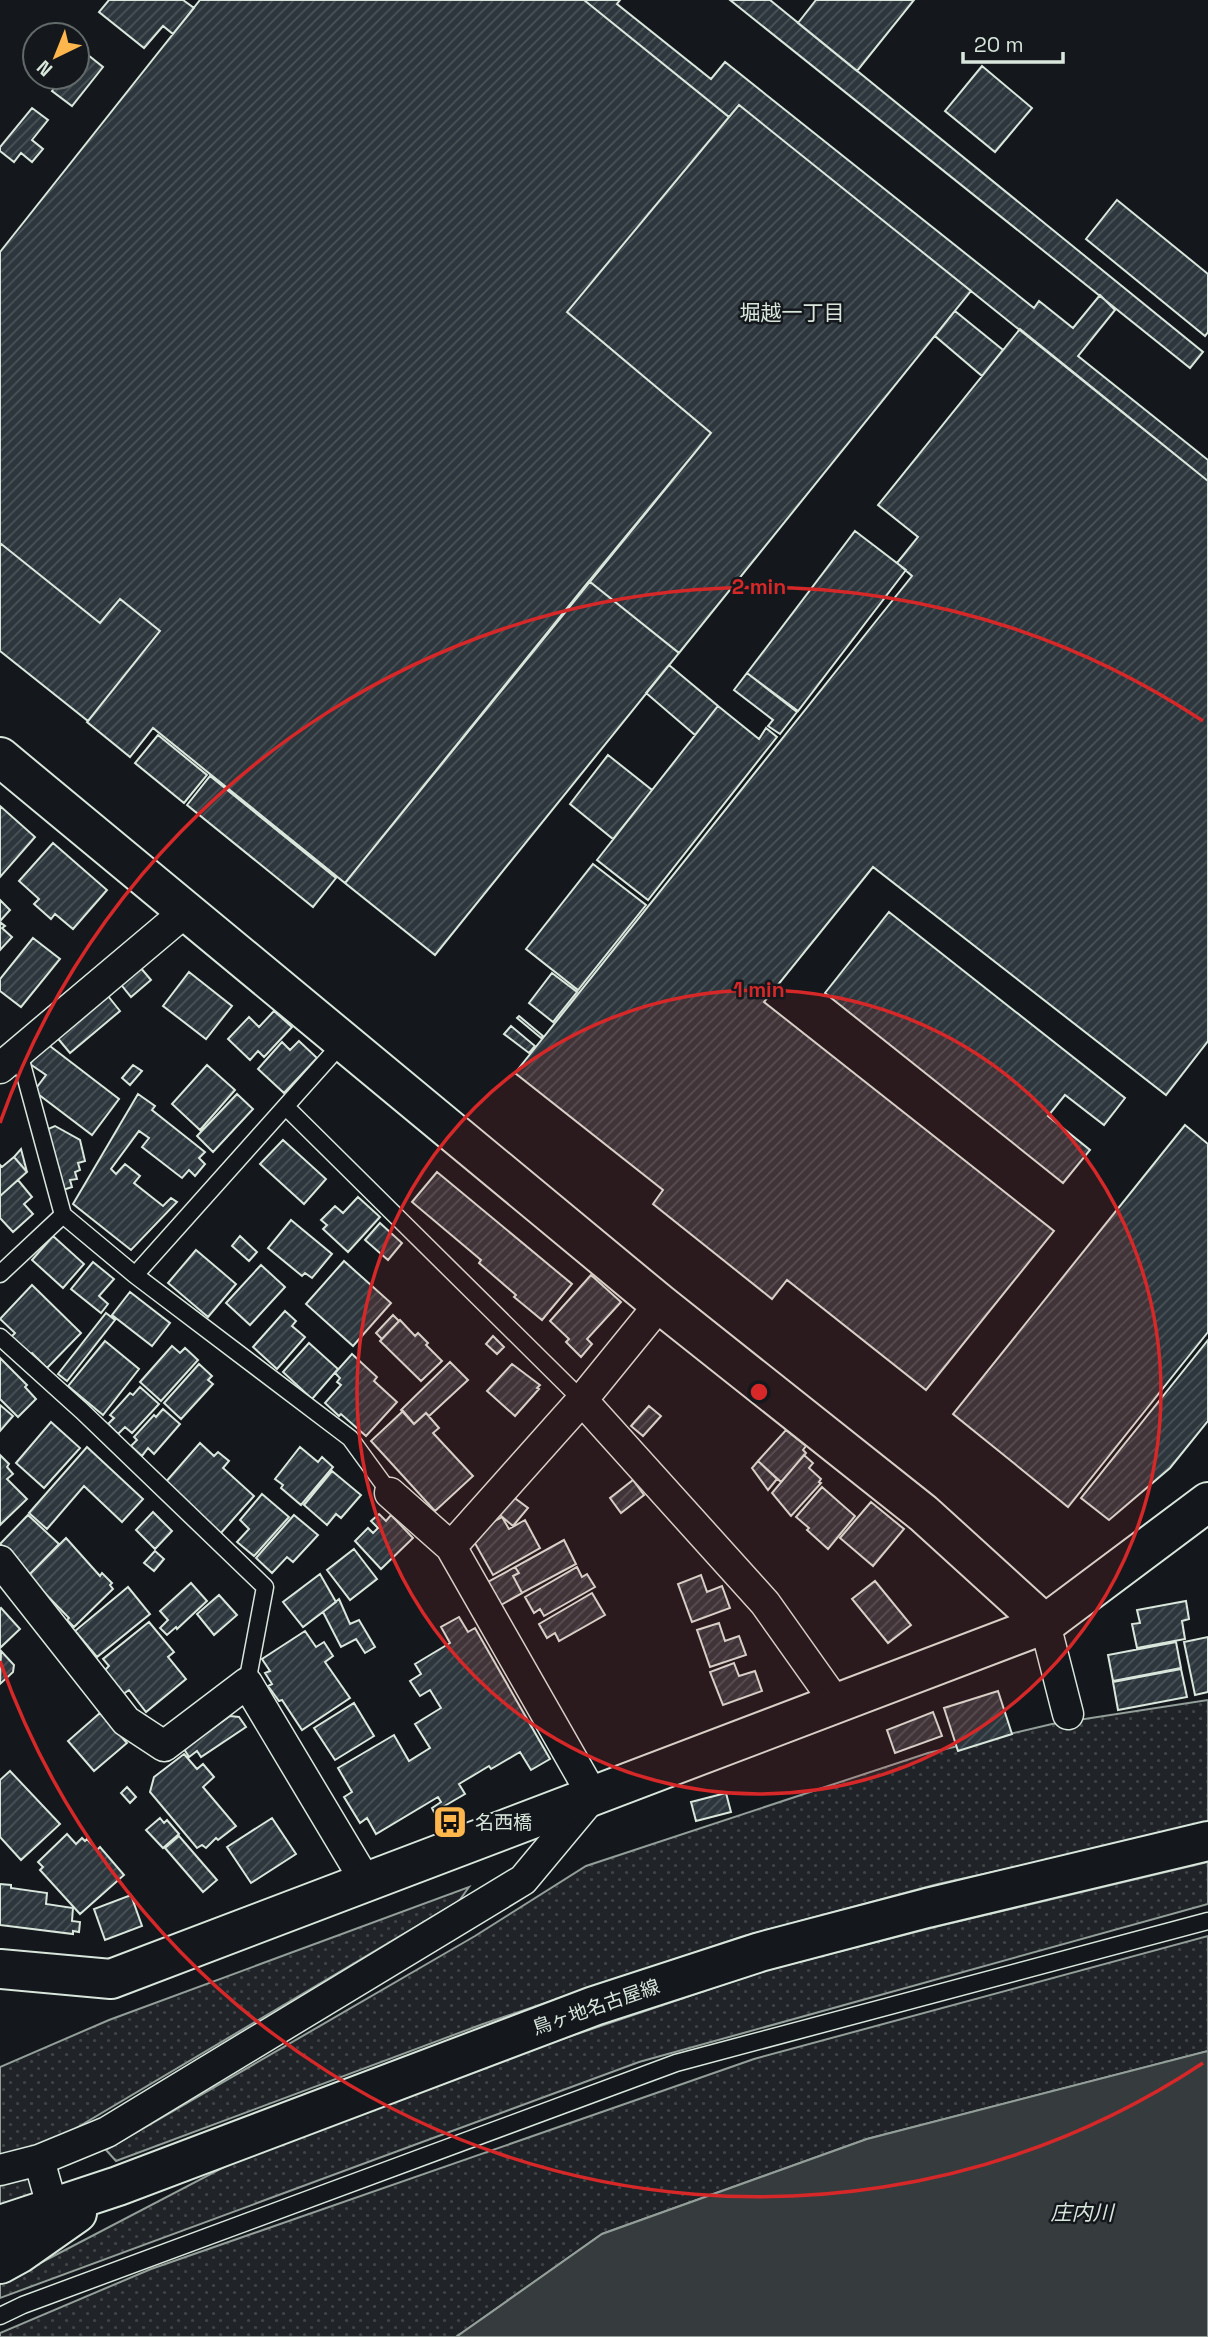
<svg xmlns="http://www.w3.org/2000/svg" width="1208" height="2337" viewBox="0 0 1208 2337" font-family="'Space Grotesk','Noto Sans JP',sans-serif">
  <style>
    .grass { fill: url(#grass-dots); stroke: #939e99; stroke-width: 2 }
    .water { fill: #363b3e; stroke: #939e99; stroke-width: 2 }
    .building { fill: url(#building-hatch); stroke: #d8e6dc; stroke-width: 2 }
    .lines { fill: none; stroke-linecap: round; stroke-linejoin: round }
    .lane-casing { stroke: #d8e6dc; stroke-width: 19 }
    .street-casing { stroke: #d8e6dc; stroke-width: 33 }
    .secondary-casing { stroke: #d8e6dc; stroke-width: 42 }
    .lane { stroke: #14181c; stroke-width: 16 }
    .street { stroke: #14181c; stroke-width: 30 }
    .secondary { stroke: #14181c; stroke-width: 38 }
    .ring { fill: none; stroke: #d62828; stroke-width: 3.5 }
    .labels { text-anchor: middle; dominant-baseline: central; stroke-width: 5; stroke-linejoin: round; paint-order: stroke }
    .poi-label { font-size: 19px; fill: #d8e6dc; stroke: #14181c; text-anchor: start }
    .street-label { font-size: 19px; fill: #d8e6dc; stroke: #14181c }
    .neighbourhood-label { font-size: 21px; fill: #d8e6dc; stroke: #14181c }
    .water-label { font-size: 21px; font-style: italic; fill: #d8e6dc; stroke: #14181c }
    .centre { fill: #d62828; stroke: #14181c; stroke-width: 3.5 }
    .ring-label { font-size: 21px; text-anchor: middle; font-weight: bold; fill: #d62828; stroke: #14181c; stroke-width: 5; stroke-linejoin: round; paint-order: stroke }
  </style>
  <defs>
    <pattern id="grass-dots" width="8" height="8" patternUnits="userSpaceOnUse" patternTransform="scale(1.75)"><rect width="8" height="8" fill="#202428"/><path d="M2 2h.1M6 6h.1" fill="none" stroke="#404447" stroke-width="1.8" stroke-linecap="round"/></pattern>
    <pattern id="building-hatch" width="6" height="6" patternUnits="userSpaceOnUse" patternTransform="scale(1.75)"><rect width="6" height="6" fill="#2c363c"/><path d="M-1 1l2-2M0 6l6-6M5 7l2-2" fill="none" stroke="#4a5358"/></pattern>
  </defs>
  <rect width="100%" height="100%" fill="#14181c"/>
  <path class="grass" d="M1208,1700V1825L938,1884L741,1937L483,2024L116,2161L106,2150L475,1936L586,1866L928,1753L1052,1724Z
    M1208,1862V1904L639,2062L0,2298V2284L301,2127L767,1970L939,1926Z
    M469,1887L459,1901L68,2133L39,2160L53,2209L0,2242V2067L109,2020Z
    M1208,1936V2051L867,2139L602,2234L456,2337H0V2333L151,2269L754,2059Z"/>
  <path class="water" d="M1208,2051V2337H456L602,2234L867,2139Z"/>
  <path class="building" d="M109,0H183L194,8L173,34L163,26L144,48L99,12Z
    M200,0H584L729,117L567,312L711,433L345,883L153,728L130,757L87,722L160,631L120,599L100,623L0,543V252Z
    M584,0H620L617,4L711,79L725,62L1034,308L1039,301L1073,328L1100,295L1115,310L1078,356L1208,460V481L739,105L729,117Z
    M730,0H770L1203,352L1190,368Z
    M816,0H914L857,71L798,23Z
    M83,51L103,67L72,106L52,91L63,77H77V59Z
    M982,66L1032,108L995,152L945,111Z
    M739,105L971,291L679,653L589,581L711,433L567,312Z
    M32,108L48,120L32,140L43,149L32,162L21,153L14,162L0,151V147Z
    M1117,200L1208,274V332L1205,336L1086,239Z
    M955,311L1003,350L982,376L935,336Z
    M1020,329L1208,481V1041L1166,1095L873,867L764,1002L1054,1231L926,1390L787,1280L772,1299L653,1204L663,1190L515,1073L912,576L897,563L918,537L878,505Z
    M855,531L906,570L798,711L747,673Z
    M0,543L100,623L120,599L160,631L88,721L0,651Z
    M589,581L679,653L435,955L345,883Z
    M669,665L718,706L695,735L646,693Z
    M747,673L797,712L780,734L768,726L773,720L734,690Z
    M718,706L759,739L766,728L777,737L648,900L597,860Z
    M158,735L207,775L184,803L135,763Z
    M608,755L652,790L613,839L570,804Z
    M210,776L336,878L313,907L187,805Z
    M0,806L35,837L0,877Z
    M53,843L107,890L73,929L55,914L51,919L34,904L39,899L19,881Z
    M593,864L646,905L578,990L526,949Z
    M0,900L10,910L1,920L0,919Z
    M889,912L1125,1098L1104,1125L1065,1095L1048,1116L1090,1150L1063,1183L825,993Z
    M0,922L5,926L2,928L12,937L0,950Z
    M33,938L60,959L21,1007L0,991V979Z
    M134,960L151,980L131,997L115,977Z
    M189,972L232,1006L206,1039L163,1006Z
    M552,973L577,992L553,1022L529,1003Z
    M100,986L120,1011L70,1053L50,1029Z
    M274,1011L292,1027L264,1057L258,1051L250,1060L228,1039L249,1017L259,1027Z
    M519,1016L543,1036L541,1038L517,1018Z
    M511,1026L535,1046L529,1053L504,1034Z
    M299,1041L317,1058L284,1093L258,1069L282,1042L290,1050Z
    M46,1043L119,1099L92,1135L34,1091L46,1075L30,1064Z
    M133,1065L142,1071L130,1085L122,1078Z
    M207,1065L235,1090L200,1130L172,1104Z
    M138,1094L155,1106L152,1110L205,1152L199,1158L205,1164L195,1176L189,1170L182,1178L142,1147L149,1138L139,1131L111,1169L116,1174L125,1164L140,1176L134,1183L163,1206L171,1198L177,1202L131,1250L73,1204Z
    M237,1094L253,1109L213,1152L197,1136Z
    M1185,1125L1208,1144V1332L1068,1507L953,1414Z
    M55,1126L80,1140L85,1161L78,1163L80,1170L75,1172L77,1179L70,1180L72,1187L63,1190L41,1132Z
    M283,1140L326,1179L304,1204L260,1164Z
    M21,1149L27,1172L14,1157Z
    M14,1157L27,1172L0,1196V1165L2,1167Z
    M437,1172L572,1284L542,1320L514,1297L516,1295L479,1263L481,1260L412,1202Z
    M18,1180L32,1197L24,1204L33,1214L13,1232L0,1218V1196Z
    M358,1197L380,1217L348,1252L323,1229L327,1225L321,1220L335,1206L343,1213Z
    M291,1220L332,1254L312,1278L305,1273L302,1276L268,1248Z
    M380,1223L402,1243L388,1260L365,1240Z
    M53,1236L84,1264L63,1288L32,1260Z
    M240,1236L257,1252L249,1261L232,1246Z
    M196,1250L236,1284L208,1317L168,1283Z
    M344,1261L391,1303L353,1346L306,1304Z
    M93,1262L114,1279L99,1296L108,1304L101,1313L71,1289Z
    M261,1265L285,1287L250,1325L226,1303Z
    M591,1275L621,1302L587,1339L592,1344L581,1357L566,1342L569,1339L550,1321Z
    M32,1285L81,1333L47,1368L32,1353L29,1355L11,1337L15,1333L0,1319Z
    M130,1292L170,1323L152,1346L112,1315Z
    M285,1311L296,1321L292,1326L305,1337L277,1369L253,1347Z
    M106,1313L115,1320L67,1381L58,1374Z
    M393,1315L399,1321L382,1339L376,1333Z
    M400,1320L415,1336L418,1333L428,1343L426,1345L442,1361L421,1381L380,1341Z
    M493,1336L504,1347L497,1354L486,1344Z
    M1208,1340V1421L1170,1468L1109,1520L1081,1498Z
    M105,1341L139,1369L103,1415L68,1386Z
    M309,1343L338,1369L312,1399L283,1372Z
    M172,1346L180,1353L185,1348L198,1360L161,1401L140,1382Z
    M352,1354L377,1377L374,1381L397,1402L366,1436L341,1414L339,1416L325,1403L341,1385L337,1382L340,1378L335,1373Z
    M0,1358L27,1385L25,1387L36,1399L18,1417L0,1399Z
    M450,1362L468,1380L429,1416L426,1413L414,1424L401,1410Z
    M199,1364L212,1376L208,1380L213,1384L181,1419L164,1403Z
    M512,1364L540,1385L537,1388L539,1389L515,1416L487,1391Z
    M140,1387L159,1404L132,1433L125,1427L118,1434L108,1424L114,1418L110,1415L130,1393L133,1395Z
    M0,1405L13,1416L0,1431Z
    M649,1406L661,1416L643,1436L631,1426Z
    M163,1409L180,1424L154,1454L148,1448L142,1456L131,1446L137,1440L134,1437L154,1415L156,1417Z
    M403,1411L414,1424L426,1413L439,1428L433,1433L473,1476L435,1511L371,1441Z
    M51,1422L80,1448L44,1488L16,1463Z
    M786,1430L806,1446L803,1450L806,1453L781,1482L758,1461Z
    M200,1443L214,1456L218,1452L229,1461L223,1468L254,1496L220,1534L164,1484Z
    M87,1447L143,1499L122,1522L84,1486L47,1529L29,1513Z
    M300,1447L318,1462L322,1457L333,1467L301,1505L281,1488L283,1485L275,1479Z
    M0,1455L9,1464L7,1467L13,1474L7,1479L27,1499L0,1525Z
    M804,1455L813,1463L809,1468L821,1479L819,1482L821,1483L791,1516L772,1493Z
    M758,1461L777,1479L768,1490L752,1468Z
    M332,1471L361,1495L341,1518L336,1514L327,1525L304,1505Z
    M633,1480L644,1495L621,1513L610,1498Z
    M822,1487L855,1516L828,1549L807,1530L809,1528L796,1517Z
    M508,1493L528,1508L513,1526L494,1510Z
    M262,1494L289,1517L254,1556L237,1542L249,1529L240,1520Z
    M871,1502L904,1529L873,1566L840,1538Z
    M153,1512L172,1531L155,1549L136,1530Z
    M379,1514L386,1521L391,1515L413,1538L381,1569L355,1541L368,1528L373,1533L378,1528L371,1521Z
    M28,1515L59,1544L27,1577L13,1555L0,1544Z
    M294,1515L318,1535L293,1562L287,1557L272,1573L256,1558Z
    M502,1517L509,1529L525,1520L540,1548L493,1575L472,1538L481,1528Z
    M66,1538L100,1576L102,1573L112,1583L110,1585L113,1589L74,1627L67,1620L69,1618L28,1576Z
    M564,1540L576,1564L522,1593L513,1576L519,1573L515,1567Z
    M354,1549L377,1579L350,1600L327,1570Z
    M155,1551L164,1559L154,1571L144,1563Z
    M515,1567L519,1573L513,1576L522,1593L501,1605L488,1582Z
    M577,1567L582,1577L587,1574L595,1587L544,1616L540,1609L534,1613L525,1597Z
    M320,1574L336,1602L303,1627L283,1602Z
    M701,1575L707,1592L722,1586L730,1608L692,1622L678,1584Z
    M875,1581L911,1625L888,1643L852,1599Z
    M191,1583L207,1601L177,1629L176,1627L167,1635L160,1628L168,1620L160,1611Z
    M128,1587L150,1614L97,1657L75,1631Z
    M592,1593L605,1615L559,1641L555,1633L547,1638L539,1624Z
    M219,1595L237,1615L214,1635L197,1614Z
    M339,1599L350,1624L359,1620L375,1647L365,1653L356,1639L341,1647L323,1612Z
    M1186,1601L1189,1619L1182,1621L1185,1639L1137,1648L1132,1624L1140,1623L1137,1610Z
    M1,1608L20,1629L0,1648V1609Z
    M459,1617L468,1632L475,1628L550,1759L531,1770L520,1752L491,1769L489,1766L459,1784L465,1794L434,1812L432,1808L441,1802L438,1797L376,1834L367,1818L360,1823L344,1797L352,1792L338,1768L394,1735L409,1761L430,1748L415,1724L441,1708L430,1690L420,1696L410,1681L421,1674L415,1664L450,1643L441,1627Z
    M149,1622L174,1652L168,1657L186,1679L146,1712L129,1690L122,1695L103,1672L109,1666L103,1659Z
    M719,1623L725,1641L739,1636L746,1655L710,1667L697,1630Z
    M305,1631L316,1647L324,1642L333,1656L325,1662L350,1698L302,1730L282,1700L279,1701L268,1686L272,1684L265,1673L270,1671L262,1659Z
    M1208,1637V1692L1195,1695L1184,1642Z
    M1176,1642L1181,1668L1113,1681L1108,1655Z
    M1,1651L14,1665L13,1672L0,1684Z
    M734,1663L739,1676L755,1671L762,1691L723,1705L710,1672Z
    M1181,1669L1187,1697L1118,1710L1113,1682Z
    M998,1691L1012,1734L958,1751L944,1708Z
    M354,1703L374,1736L335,1760L314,1728Z
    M933,1712L942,1736L895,1753L887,1730Z
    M100,1713L127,1743L94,1771L68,1741Z
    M230,1716L239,1717L246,1727L201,1757L197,1751L189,1757L184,1749Z
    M184,1754L197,1769L203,1764L214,1777L203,1787L236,1826L218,1840L216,1838L206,1848L202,1845L197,1848L150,1792L154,1777Z
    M10,1771L60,1824L21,1860L0,1837V1780Z
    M127,1787L136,1797L130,1803L121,1793Z
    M726,1793L731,1812L696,1821L691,1802Z
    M160,1818L164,1823L167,1820L179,1834L163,1848L146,1830Z
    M272,1818L296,1854L251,1883L227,1847Z
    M67,1834L76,1844L82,1838L85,1841L87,1839L97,1850L100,1847L124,1875L80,1914L40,1870L43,1867L38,1862Z
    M179,1836L217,1880L203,1892L165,1848Z
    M0,1884L11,1885V1888L47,1893L46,1904L73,1908L72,1921L80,1922L79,1932L73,1931V1934L0,1925Z
    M131,1895L142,1926L105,1940L94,1909Z"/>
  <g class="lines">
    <g class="lane-casing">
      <path id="lane" d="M19,1053L63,1215L135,1275L350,1438L390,1493
        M286,1107L582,1400
        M0,1274L63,1215
        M135,1275L343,1042
        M0,1337L82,1411L265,1587L247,1683
        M0,2316L23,2305L676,2063L1208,1921"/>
    </g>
    <g class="street-casing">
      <path id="street" d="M0,1068L185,912
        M582,1400L765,1603L836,1703
        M451,1547L582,1400L660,1304
        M0,1561L126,1721L164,1746L247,1683L366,1882
        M1045,1624L1068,1714
        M39,2160L53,2209
        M0,2170L39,2160L107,2132L523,1880L593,1796L451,1547L390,1493"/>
    </g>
    <g class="secondary-casing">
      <path id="secondary" d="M0,757L660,1304L923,1513L1045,1624
        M0,1969L111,1979L1045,1624L1208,1502
        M0,2225L118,2186L594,2006L760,1952L927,1908L1208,1841
        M0,2264L20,2253L77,2213"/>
    </g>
    <use href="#lane" class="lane"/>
    <use href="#street" class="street"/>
    <use href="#secondary" class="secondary"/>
  </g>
  <circle cx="759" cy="1392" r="402" fill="#d62828" fill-opacity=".12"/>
  <g class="ring">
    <circle cx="759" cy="1392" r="402"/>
    <path d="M1203 2063A805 805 0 0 1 0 1661M0 1123A805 805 0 0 1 1203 721"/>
  </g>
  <defs>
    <g id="bus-square" transform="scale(1.75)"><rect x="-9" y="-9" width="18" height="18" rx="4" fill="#ffb74d" stroke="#14181c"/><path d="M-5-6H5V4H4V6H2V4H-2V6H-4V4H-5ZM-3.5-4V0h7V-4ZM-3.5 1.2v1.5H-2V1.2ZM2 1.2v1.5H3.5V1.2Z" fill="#111"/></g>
  </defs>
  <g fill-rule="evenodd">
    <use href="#bus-square" x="450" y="1822"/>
  </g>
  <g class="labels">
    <g class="poi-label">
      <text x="475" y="1822">名西橋</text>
    </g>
    <g class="street-label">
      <text transform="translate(596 2007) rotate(-19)">鳥ヶ地名古屋線</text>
    </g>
    <g class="neighbourhood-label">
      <text x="792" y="312">堀越一丁目</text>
    </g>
    <g class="water-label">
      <text x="1082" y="2212">庄内川</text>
    </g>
  </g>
  <circle cx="759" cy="1392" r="10" class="centre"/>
  <g class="ring-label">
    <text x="759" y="594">2 min</text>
    <text x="759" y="997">1 min</text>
  </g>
  <g transform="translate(56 56) rotate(223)"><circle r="33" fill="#14181c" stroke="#626a69" stroke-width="2"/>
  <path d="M0-5L12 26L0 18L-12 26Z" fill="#ffb74d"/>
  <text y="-10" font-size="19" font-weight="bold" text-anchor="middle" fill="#d8e6dc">N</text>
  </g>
  <path d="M963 52v10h100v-10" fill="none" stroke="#d8e6dc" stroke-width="3.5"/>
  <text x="974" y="52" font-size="21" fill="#d8e6dc" stroke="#14181c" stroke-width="5" paint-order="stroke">20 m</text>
</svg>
